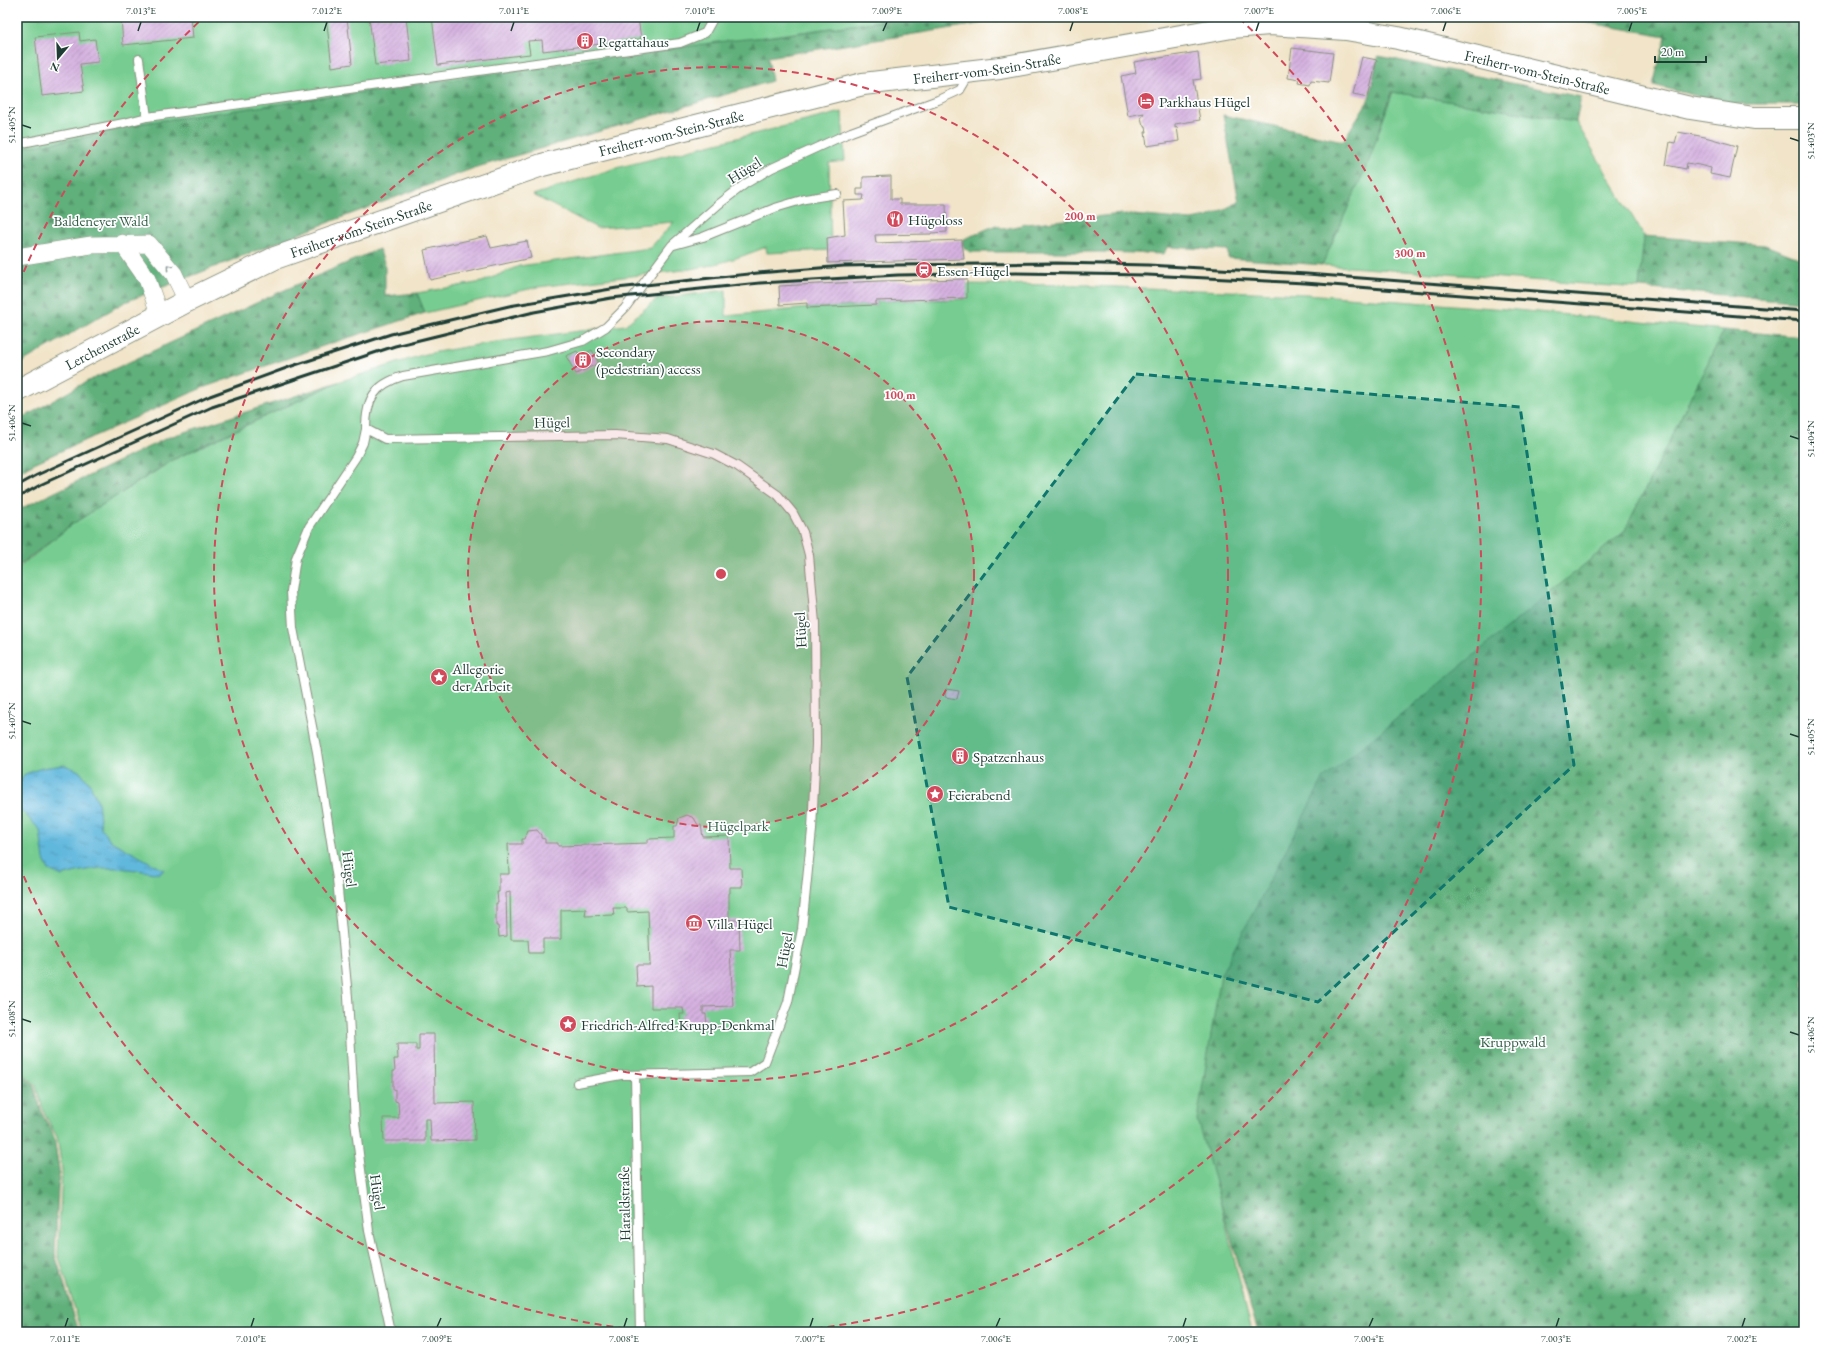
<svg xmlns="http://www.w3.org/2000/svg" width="1821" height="1349" viewBox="0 0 1821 1349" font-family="'EB Garamond',serif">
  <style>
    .green { fill: #77cd91; stroke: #4b8562 }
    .forest { fill: url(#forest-firs); stroke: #407658 }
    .water { fill: url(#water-ripples); stroke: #407a88 }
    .building { fill: url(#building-hatch) }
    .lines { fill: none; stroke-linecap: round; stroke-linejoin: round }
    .lane-casing { stroke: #88907e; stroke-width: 10 }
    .street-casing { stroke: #88907e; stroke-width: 18 }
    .secondary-casing { stroke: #88907e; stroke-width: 24 }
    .lane { stroke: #fff; stroke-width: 8 }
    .street { stroke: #fff; stroke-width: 17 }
    .secondary { stroke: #fff; stroke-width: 22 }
    .rail { stroke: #1f3d34; stroke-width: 3 }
    .oneway { stroke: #8f9e9a }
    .marked { fill: #0f766e; fill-opacity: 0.2; stroke: #0f766e; stroke-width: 3; stroke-dasharray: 8 5; stroke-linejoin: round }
    .ticks { fill: none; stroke: #1f3d34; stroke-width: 1.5 }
    .ring { fill: none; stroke: #d1495b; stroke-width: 2; stroke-dasharray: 7 5 }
    .labels { text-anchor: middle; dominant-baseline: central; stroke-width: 3.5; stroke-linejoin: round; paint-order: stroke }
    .poi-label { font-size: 15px; fill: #1f3d34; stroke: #fff; text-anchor: start }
    .street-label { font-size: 15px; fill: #1f3d34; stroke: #fff }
    .park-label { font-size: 15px; fill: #35614b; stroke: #fff }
    .centre { fill: #d1495b; stroke: #fff; stroke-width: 2 }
    .ring-label { font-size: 12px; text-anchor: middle; font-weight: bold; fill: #d1495b; stroke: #fff; stroke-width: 3.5; stroke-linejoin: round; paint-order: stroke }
    .neatline { fill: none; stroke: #1f3d34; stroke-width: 1.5 }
    .ticks-label { font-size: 10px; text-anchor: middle; fill: #1f3d34 }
  </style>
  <defs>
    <pattern id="forest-firs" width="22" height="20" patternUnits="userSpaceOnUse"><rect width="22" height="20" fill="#61b07b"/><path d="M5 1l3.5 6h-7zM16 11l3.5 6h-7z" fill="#4f9066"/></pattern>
    <pattern id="water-ripples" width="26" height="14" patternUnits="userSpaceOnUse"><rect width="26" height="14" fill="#60b8dd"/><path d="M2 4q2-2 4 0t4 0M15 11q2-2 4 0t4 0" fill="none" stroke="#4f97b4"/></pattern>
    <pattern id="building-hatch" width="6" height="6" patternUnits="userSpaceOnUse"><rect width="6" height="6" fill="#d5b1e0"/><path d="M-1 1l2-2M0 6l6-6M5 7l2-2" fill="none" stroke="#ac91b6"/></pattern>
  </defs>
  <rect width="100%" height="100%" fill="#fff"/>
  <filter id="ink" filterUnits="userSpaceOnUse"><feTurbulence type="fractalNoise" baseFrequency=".025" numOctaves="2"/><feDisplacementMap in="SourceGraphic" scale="8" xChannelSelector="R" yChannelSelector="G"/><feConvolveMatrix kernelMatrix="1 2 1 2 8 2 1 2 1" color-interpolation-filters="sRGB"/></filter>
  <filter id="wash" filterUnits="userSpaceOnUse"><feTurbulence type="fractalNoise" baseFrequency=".012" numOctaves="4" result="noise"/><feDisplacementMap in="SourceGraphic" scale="16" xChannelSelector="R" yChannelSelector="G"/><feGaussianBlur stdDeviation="0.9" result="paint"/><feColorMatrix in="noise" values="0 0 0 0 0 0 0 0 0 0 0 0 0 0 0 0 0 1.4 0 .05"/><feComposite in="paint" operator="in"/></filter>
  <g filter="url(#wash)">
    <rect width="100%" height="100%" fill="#f1e4c8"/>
    <path class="green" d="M17,17H894L895,19L130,125L83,138L17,148Z
      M1393,92L1576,122L1644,236L1639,288L1322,265L1368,162Z
      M842,112L845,161L829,163L831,250L767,253L766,247C736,259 714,266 683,270L538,287L425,313L417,293L482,282L519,266L650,248L674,222L597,228L533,195L616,168Z
      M964,284L1091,285V286L1306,294L1506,309L1724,330L1625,533L1201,1123L1252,1332H82L58,1254L62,1170L57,1137L45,1115L35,1084L17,1069V569L74,523L175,459L338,382L425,354L488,343L625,325L657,299L726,290V316L808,308L876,305V301L964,299Z"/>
    <path class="forest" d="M894,17H1023L768,57L772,81L474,168L327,223L125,302L17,365V148L83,138L130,125L725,41L776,36L895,19Z
      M1554,17H1804V104H1729L1653,85L1666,36Z
      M1378,56L1581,97L1576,122L1392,92L1369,161L1322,265L1228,258V250L1167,247L1164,254L1102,252H970L963,247L962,240L996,225L1004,229L1026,224L1122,214L1191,220L1208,217L1239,202L1223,115L1343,141L1369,99Z
      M1644,236L1765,245L1804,260V302L1639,288Z
      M379,249L385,265V296L417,293L425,313L332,343L202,388L34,463L17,473V421L86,382L280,292Z
      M1724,330L1804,337V1332H1258L1197,1120L1221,974L1323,779L1624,532Z
      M338,382L174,459L74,523L17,567V511L20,509L169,437Z
      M17,1071L33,1084L43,1116L51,1129L54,1137L59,1169L55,1254L79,1332H17Z"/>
    <path class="water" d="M65,765L79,771L90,784L98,802L101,828L111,841L164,870L160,874C121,867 101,864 62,876L49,870L44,860L40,830L20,809L17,801V786L25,774L42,768Z"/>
    <g id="blocks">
      <path class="building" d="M121,17H191L193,38L123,45Z
        M326,17H347L352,64L332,67Z
        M369,17H406L411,61L375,65Z
        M432,17H638L641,39L543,51L542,40L528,41L530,54L438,65Z
        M79,32L80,41L95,39L98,62L80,64L84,91L42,96L35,37Z
        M1292,48L1333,53L1329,83L1311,81L1310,85L1299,83L1300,80L1288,78Z
        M1198,52L1201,79L1193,80L1200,120L1175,124V128L1177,127L1179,141L1147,146L1145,132H1147L1146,127L1143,125L1141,118L1144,113L1128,116L1121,76L1136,73L1134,62Z
        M1362,57L1377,60L1368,97L1353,94Z
        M1678,132L1705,137L1737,146L1730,178L1710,174L1711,168L1699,165L1687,163L1686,169L1666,165L1670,142L1675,143Z
        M891,176V199H900V204H946L947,232L931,233V234L875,235L876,243L962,240L964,259L828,263L827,238L845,235L843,201L863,200L864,195H857V189H863V177Z
        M487,236L491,248L527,241L531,258L430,280L424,250Z
        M967,279V298L876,301V305L807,308V303L780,305L779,286L879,281Z
        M592,350L599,363L576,374L566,356L577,351L580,356Z
        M946,689L959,691L957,699L945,697Z
        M955,748L966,749L968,753L964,761L963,760L962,765L953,763Z
        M687,815L694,818L698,825H701L703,837L729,836L730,868H741L742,887H730V893H729V920H739L740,950H730L733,1006L703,1007V1014H706L707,1027L681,1028L680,1014H684L683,1008H651V986L637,987L636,965H650L648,911L627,912V908H613L614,915L585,916L586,909L561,910V939H543V953H529L528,940H511L510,892L506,893L507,936L499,937L498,926H496V903H498L497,892H499V874H509L508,844H522V839H525L528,831L537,830L541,835V838L545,839V843H558V846L648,843V839L674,838V826H677L679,818Z
        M419,1034H434L435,1103L474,1102L475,1140L431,1141L430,1119H425V1141H384L383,1118H399L398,1102L395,1101V1089L393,1090V1071H395L394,1059H398L397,1044H416V1050H419Z"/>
    </g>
  </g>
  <g filter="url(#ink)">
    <use href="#blocks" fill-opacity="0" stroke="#88907e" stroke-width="1"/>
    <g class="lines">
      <g class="lane-casing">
        <path id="lane" d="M139,59L147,117
          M17,144L124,123L147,117L680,43L705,33L714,17
          M674,245L703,237L775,208L805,199L837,194
          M366,429L363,443L356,457L309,527L296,558L291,591L293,628L317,752L337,879L348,997L355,1122L361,1170L369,1231L391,1332
          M635,1075L640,1332
          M577,1083L621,1075L750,1072L765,1062L788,1002L802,929L812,830L816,744L815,623L809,555L803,532L793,513L778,495L737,466L714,454L668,439L615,435L385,439L366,429C366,399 374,385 403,376L548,351L583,341L606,327L625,308L672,245L719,204L745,184L772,168L851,132L938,100L960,90L969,75"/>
      </g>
      <g class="street-casing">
        <path id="street" d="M122,243L147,279L160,316
          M17,257L91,245L149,244L174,274L187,301"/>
      </g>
      <g class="secondary-casing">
        <g id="secondary">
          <path id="s1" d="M17,391L187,301L275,258L542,165L863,84L1000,68L1232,27L1270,24L1346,29L1398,38L1690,108L1754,118H1804"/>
        </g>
      </g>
      <use href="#lane" class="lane"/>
      <use href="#street" class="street"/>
      <use href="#secondary" class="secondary"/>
      <path class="rail" d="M17,486L37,475L210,396L292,366L391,334L509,306L617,288L758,273L844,266L897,265L1057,263L1148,265L1307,274L1804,311
        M17,498L42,484L212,407L395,346L534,312L611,298L760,283L898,275L1016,273L1147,275L1305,283L1804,321"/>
    </g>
    <defs><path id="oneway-chevron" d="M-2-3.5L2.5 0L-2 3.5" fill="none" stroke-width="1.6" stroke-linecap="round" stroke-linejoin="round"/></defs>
    <use class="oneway" href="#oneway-chevron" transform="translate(169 267) rotate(-129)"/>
  </g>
  <path class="marked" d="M1136,374L1520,407L1574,765L1318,1002L949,907L907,677Z"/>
  <path class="ticks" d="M138,31L141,22M324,31L327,22M511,31L514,22M697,31L700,22M883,31L887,22M1070,31L1073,22M1256,31L1259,22M1443,31L1446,22M1629,31L1632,22M22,125L31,128M1790,138L1799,141M22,423L31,426M1790,436L1799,439M22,721L31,724M1790,734L1799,737M22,1019L31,1022M1790,1032L1799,1035M65,1327L68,1318M251,1327L254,1318M437,1327L441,1318M624,1327L627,1318M810,1327L813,1318M996,1327L1000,1318M1183,1327L1186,1318M1369,1327L1373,1318M1556,1327L1559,1318M1742,1327L1745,1318"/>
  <circle cx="721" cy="574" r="253" fill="#d1495b" fill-opacity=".12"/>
  <g class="ring">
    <circle cx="721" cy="574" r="253"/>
    <circle cx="721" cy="574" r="507"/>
    <path d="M661 1332A760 760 0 0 1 19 865M19 283A760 760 0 0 1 203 18M1239 18A760 760 0 0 1 781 1332"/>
  </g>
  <defs>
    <g id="building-disc" transform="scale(0.9)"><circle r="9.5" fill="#d1495b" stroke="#fff"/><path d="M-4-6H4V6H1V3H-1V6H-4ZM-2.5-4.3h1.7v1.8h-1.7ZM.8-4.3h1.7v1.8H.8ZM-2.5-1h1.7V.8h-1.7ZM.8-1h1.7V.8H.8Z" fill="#fff"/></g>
    <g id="hotel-disc" transform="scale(0.9)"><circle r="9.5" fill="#d1495b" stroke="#fff"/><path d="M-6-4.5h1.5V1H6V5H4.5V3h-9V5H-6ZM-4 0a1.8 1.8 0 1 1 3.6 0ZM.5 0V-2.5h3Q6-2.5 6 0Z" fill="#fff"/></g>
    <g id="restaurant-disc" transform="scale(0.9)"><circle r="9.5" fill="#d1495b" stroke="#fff"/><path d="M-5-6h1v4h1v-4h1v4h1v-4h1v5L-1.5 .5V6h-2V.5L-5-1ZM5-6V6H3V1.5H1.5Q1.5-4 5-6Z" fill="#fff"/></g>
    <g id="station-disc" transform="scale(0.9)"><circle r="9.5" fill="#d1495b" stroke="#fff"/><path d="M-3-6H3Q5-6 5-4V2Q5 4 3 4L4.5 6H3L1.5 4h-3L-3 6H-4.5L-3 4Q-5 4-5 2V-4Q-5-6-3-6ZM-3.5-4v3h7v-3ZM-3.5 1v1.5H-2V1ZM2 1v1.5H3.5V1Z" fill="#fff"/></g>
    <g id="sight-disc" transform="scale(0.9)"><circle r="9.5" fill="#d1495b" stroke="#fff"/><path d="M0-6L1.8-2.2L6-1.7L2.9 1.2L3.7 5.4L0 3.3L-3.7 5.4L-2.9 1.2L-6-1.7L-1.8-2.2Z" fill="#fff"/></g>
    <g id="museum-disc" transform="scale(0.9)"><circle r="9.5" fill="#d1495b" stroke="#fff"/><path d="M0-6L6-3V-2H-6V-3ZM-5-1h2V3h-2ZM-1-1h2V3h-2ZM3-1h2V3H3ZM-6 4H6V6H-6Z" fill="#fff"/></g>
  </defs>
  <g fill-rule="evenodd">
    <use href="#building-disc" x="585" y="41"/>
    <use href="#hotel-disc" x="1146" y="101"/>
    <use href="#restaurant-disc" x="895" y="219"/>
    <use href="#station-disc" x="924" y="270"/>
    <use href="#building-disc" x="583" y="360"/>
    <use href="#sight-disc" x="439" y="677"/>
    <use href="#building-disc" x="960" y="756"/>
    <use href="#sight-disc" x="935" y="794"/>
    <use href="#museum-disc" x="694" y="923"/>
    <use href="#sight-disc" x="568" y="1024"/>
  </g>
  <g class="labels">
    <g class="poi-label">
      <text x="598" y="41">Regattahaus</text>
      <text x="1159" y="101">Parkhaus Hügel</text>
      <text x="908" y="219">Hügoloss</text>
      <text x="937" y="270">Essen-Hügel</text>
      <text x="596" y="351">Secondary<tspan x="596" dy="17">(pedestrian) access</tspan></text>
      <text x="452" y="668">Allegorie<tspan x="452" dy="17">der Arbeit</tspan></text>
      <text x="973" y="756">Spatzenhaus</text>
      <text x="948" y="794">Feierabend</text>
      <text x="707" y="923">Villa Hügel</text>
      <text x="581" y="1024">Friedrich-Alfred-Krupp-Denkmal</text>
    </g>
    <g class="street-label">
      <text stroke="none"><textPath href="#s1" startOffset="1029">Freiherr-vom-Stein-Straße</textPath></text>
      <text stroke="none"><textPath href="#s1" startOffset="1588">Freiherr-vom-Stein-Straße</textPath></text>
      <text stroke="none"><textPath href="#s1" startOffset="706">Freiherr-vom-Stein-Straße</textPath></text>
      <text transform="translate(744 170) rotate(-32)">Hügel</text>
      <text stroke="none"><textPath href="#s1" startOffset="381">Freiherr-vom-Stein-Straße</textPath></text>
      <text stroke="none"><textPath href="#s1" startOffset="96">Lerchenstraße</textPath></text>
      <text transform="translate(552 422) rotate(-1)">Hügel</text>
      <text transform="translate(800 630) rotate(-93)">Hügel</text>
      <text transform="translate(350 869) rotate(83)">Hügel</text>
      <text transform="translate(784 950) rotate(-80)">Hügel</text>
      <text transform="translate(378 1192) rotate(82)">Hügel</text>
      <text transform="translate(624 1204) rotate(-91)">Haraldstraße</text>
    </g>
    <g class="park-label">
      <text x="101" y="220">Baldeneyer Wald</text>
      <text x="738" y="825">Hügelpark</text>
      <text x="1513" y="1041">Kruppwald</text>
    </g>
  </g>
  <circle cx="721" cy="574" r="6" class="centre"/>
  <g class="ring-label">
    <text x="1080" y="220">200 m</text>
    <text x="1410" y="257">300 m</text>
    <text x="900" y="399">100 m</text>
  </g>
  <rect width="1821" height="1349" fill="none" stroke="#fff" stroke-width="44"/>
  <g transform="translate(58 58) rotate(199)" stroke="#ffffff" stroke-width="3" paint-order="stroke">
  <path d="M0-3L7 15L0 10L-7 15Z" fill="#1f3d34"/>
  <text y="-6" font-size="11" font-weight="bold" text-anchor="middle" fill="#1f3d34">N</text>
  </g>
  <path d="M1655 56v6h51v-6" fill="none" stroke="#1f3d34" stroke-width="2"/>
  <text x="1661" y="56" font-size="12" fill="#1f3d34" stroke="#ffffff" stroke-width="3" paint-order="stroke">20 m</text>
  <rect x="22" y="22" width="1777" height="1305" class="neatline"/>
  <g class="ticks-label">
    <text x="141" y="14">7.013°E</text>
    <text x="327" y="14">7.012°E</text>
    <text x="514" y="14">7.011°E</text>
    <text x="700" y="14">7.010°E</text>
    <text x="887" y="14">7.009°E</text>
    <text x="1073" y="14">7.008°E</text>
    <text x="1259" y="14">7.007°E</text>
    <text x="1446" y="14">7.006°E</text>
    <text x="1632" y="14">7.005°E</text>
    <text transform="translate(11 125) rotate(-90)" y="4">51.405°N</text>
    <text transform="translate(1810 141) rotate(-90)" y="4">51.403°N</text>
    <text transform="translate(11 423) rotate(-90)" y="4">51.406°N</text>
    <text transform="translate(1810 439) rotate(-90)" y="4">51.404°N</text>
    <text transform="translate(11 721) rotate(-90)" y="4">51.407°N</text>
    <text transform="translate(1810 737) rotate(-90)" y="4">51.405°N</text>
    <text transform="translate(11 1019) rotate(-90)" y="4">51.408°N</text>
    <text transform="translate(1810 1035) rotate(-90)" y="4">51.406°N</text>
    <text x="65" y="1342">7.011°E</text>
    <text x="251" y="1342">7.010°E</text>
    <text x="437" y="1342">7.009°E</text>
    <text x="624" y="1342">7.008°E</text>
    <text x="810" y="1342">7.007°E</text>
    <text x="996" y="1342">7.006°E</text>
    <text x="1183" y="1342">7.005°E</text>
    <text x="1369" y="1342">7.004°E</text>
    <text x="1556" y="1342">7.003°E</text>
    <text x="1742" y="1342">7.002°E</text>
  </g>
</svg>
